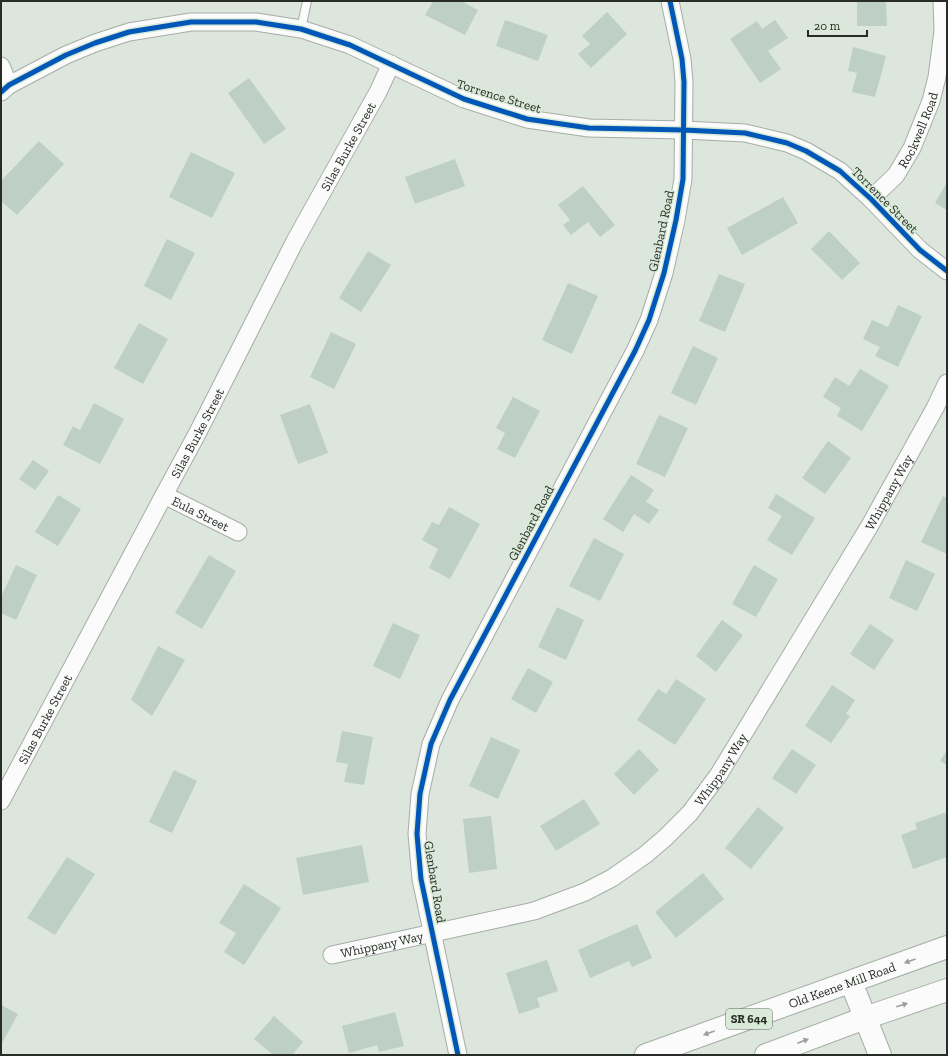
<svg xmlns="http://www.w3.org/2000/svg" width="948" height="1056" viewBox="0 0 948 1056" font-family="'Zilla Slab',serif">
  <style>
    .building { fill: #becfc5 }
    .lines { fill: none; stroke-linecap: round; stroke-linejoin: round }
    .service-casing { stroke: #a6ada6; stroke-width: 10 }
    .minor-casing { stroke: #a6ada6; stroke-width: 19 }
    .secondary-casing { stroke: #a6ada6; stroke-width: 24 }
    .primary-casing { stroke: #a6ada6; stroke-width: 24 }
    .service { stroke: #fafbfa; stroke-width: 8 }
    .minor { stroke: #fafbfa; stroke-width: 17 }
    .secondary { stroke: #fafbfa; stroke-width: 22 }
    .primary { stroke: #fafbfa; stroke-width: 22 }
    .cycleway-casing { stroke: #d9ead8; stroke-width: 8 }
    .cycleway { stroke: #0057b8; stroke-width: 5 }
    .oneway { fill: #9b9e9b }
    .labels { text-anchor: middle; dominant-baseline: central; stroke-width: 3; stroke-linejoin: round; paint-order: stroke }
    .shield { fill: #d9ead8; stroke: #5c665b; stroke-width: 1 }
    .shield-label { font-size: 12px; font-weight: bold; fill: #272d26 }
    .street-label { font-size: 13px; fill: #272d26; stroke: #d9ead8 }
  </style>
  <rect width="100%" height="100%" fill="#dce6dc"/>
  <path class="building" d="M433,1H461L478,10L465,35L425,15Z
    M857,1H886L887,26H857Z
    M607,12L627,34L591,68L578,54L590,44L582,36Z
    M505,20L548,35L538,61L496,46Z
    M775,20L788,38L768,51L781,69L760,83L730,39L757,21L762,29Z
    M853,47L886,56L875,97L852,92L857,73L848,71Z
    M249,78L286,129L264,144L228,93Z
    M39,141L64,164L17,215L1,201V181Z
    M191,152L235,173L212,218L169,197Z
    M455,159L465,186L415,204L405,177Z
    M947,182V210L935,203Z
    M583,186L615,225L600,237L588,222L571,235L563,225L570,220L558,205Z
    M783,197L798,223L742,255L727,228Z
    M829,231L860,263L842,280L811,249Z
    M167,239L195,253L171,300L144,286Z
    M368,251L391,265L361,312L339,298Z
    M719,274L745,284L725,332L699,321Z
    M568,283L598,296L572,354L542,340Z
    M898,305L922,316L898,367L875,356L880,347L863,339L872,320L888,327Z
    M139,323L168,339L143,384L114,368Z
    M331,332L356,344L334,389L310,377Z
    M693,346L718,358L696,405L671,393Z
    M860,369L889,386L862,431L837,416L841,408L823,397L835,377L849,386Z
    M513,397L540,411L515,458L497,449L505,433L496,428Z
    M94,403L124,419L100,464L63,445L73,426L80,430Z
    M310,404L328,453L298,464L280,415Z
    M659,415L688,428L665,477L636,464Z
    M828,441L851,458L825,494L802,478Z
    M33,460L49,471L35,490L19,479Z
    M631,475L654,490L646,502L659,510L649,524L634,514L623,532L603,519Z
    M776,494L815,518L792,555L767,540L782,516L768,508Z
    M58,495L81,509L58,546L35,532Z
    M943,496L947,498V554L921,542Z
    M449,507L480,524L450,579L429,568L438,549L422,540L432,522L439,525Z
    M594,538L624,554L600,601L569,586Z
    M209,555L236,571L202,629L175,613Z
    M906,560L935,574L917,611L889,598Z
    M16,565L37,575L16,620L1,613V597Z
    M754,565L778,579L756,617L732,604Z
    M557,607L584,620L566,660L538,647Z
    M722,620L743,635L716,672L696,656Z
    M393,623L420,635L400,679L373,666Z
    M870,624L894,640L874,670L850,654Z
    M158,646L185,660L152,716L131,700Z
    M528,668L553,682L536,713L511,699Z
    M676,679L706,699L675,745L637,720L658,689L666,694Z
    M832,685L855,700L846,714L850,716L831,743L805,726Z
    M342,731L373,737L364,785L344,782L348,764L336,762Z
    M491,737L520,750L498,799L469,786Z
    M639,749L659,770L634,795L614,774Z
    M792,749L816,765L796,794L772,778Z
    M947,750V765L940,761Z
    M174,770L197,781L172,833L149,822Z
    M584,799L600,824L556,851L540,826Z
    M758,807L784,828L751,869L725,848Z
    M947,812V857L913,869L901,835L917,829L915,823Z
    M491,816L497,869L469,873L463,819Z
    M362,845L369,882L303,895L296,858Z
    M67,857L95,874L55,935L27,918Z
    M703,873L724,899L676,938L655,912Z
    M244,884L281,908L244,965L224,952L236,933L219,923Z
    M637,924L652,958L632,967L629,961L590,978L578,950Z
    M547,960L558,991L537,998L540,1007L519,1014L506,973Z
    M1,1005L18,1014L1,1045Z
    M395,1012L404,1046L379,1052L377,1045L349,1053L342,1026Z
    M274,1016L303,1042L292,1055H273L254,1039Z"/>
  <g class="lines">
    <g class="service-casing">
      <path id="service" d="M301,29L307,1"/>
    </g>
    <g class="minor-casing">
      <g id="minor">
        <path d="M1,66L9,85"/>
        <path d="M1,92L9,85L66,55L95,43L129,32L191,22H256L301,29L350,45L464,99L527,119L589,128L684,130L745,133L787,143L806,151L840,171L871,199L920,250L947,271"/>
        <path id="s1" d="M871,199L896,175L912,148L931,101L937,77L943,31L942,1"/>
        <path id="s2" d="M164,495L238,532"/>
        <path id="s3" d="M1,801L164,495L197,434L295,241L378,92L391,64"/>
        <path id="s4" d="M332,955L534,911L585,892L612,878L645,855L665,838L690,813L719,774L869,527L935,408L947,383"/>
        <path d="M458,1055L421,879L417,834L420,794L431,744L450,700L635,351L649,320L664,273L676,220L683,179L684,82L682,59L670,1"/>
      </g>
    </g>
    <g class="secondary-casing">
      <path id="secondary" d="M851,982L880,1055"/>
    </g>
    <g class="primary-casing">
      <g id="primary">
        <path id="s5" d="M646,1055L947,947"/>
        <path d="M766,1055L865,1018L947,990"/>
      </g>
    </g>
    <use href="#service" class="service"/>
    <use href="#minor" class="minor"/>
    <use href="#secondary" class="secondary"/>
    <use href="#primary" class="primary"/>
    <g class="cycleway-casing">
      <path id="cycleway" d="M1,92L9,85L66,55L95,43L129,32L191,22H256L301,29L350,45L464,99L527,119L589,128L684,130L745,133L787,143L806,151L840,171L871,199L920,250L947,271
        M458,1055L421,879L417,834L420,794L431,744L450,700L635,351L649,320L664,273L676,220L683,179L684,82L682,59L670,1"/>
    </g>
    <use href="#cycleway" class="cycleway"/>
  </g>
  <defs><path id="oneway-solid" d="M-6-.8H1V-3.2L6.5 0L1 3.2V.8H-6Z"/></defs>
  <g class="oneway">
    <use href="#oneway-solid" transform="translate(910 961) rotate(160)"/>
    <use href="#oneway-solid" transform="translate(902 1005) rotate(-18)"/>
    <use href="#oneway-solid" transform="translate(709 1033) rotate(160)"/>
    <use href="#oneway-solid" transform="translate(803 1041) rotate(-21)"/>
  </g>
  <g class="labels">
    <rect class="shield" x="726" y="1009" width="46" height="20" rx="3"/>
    <g class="shield-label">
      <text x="749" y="1019">SR 644</text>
    </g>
    <g class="street-label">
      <text transform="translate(499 96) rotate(17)">Torrence Street</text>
      <text stroke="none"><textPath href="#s1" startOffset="85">Rockwell Road</textPath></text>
      <text stroke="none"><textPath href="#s3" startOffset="741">Silas Burke Street</textPath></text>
      <text transform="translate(885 200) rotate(45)">Torrence Street</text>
      <text transform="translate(661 231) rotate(-78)">Glenbard Road</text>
      <text stroke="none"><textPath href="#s3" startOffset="417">Silas Burke Street</textPath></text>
      <text stroke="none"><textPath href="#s4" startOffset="771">Whippany Way</textPath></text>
      <text stroke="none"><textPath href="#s2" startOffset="41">Eula Street</textPath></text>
      <text transform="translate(531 523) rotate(-62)">Glenbard Road</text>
      <text stroke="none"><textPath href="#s3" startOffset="93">Silas Burke Street</textPath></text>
      <text stroke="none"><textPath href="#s4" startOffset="447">Whippany Way</textPath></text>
      <text transform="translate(435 882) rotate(81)">Glenbard Road</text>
      <text stroke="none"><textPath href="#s4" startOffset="51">Whippany Way</textPath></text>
      <text stroke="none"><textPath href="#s5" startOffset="208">Old Keene Mill Road</textPath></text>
    </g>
  </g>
  <rect width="948" height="1056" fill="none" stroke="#272d26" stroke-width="4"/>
  <path d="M808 30v6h59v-6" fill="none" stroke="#272d26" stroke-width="2"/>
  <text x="814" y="30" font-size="12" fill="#272d26" stroke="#d9ead8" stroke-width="3" paint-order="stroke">20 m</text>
</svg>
